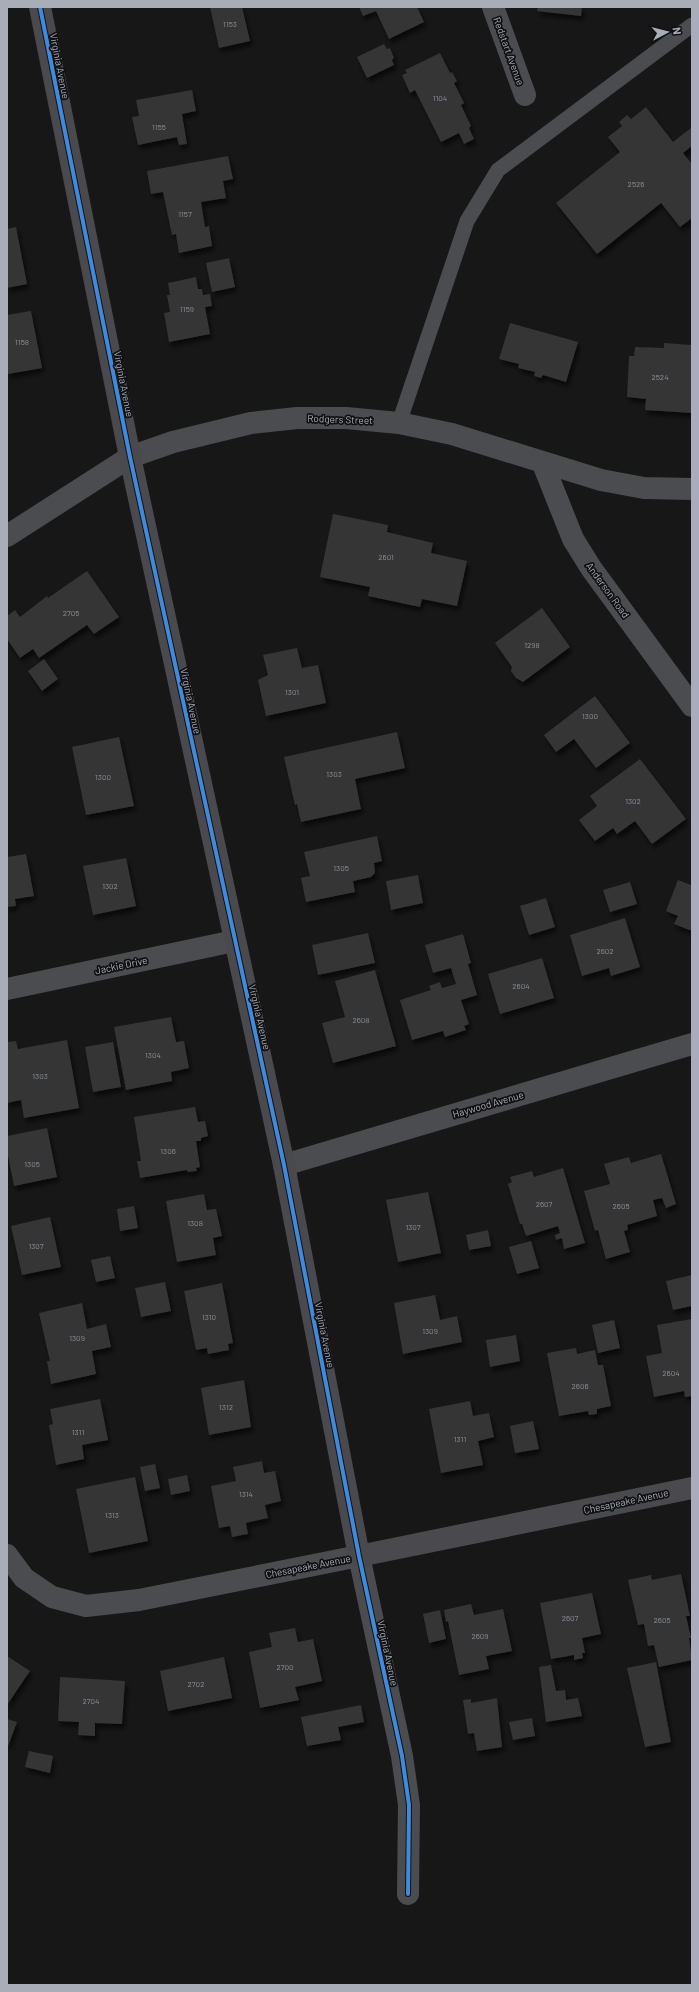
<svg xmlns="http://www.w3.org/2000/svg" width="699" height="1992" viewBox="0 0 699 1992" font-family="Barlow,sans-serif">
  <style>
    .building { fill: #353536; filter: url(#shadow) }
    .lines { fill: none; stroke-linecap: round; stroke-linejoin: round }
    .lane { stroke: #4b4c50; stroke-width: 15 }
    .street { stroke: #4b4c50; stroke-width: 22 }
    .secondary { stroke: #4a4a4e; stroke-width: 22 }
    .cycleway-casing { stroke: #111113; stroke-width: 6 }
    .cycleway { stroke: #408adc; stroke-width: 4 }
    .labels { text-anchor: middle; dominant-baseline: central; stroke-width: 3.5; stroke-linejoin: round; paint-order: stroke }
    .number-label { font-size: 8px; fill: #8b8f98 }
    .street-label { font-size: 10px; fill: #a8adb8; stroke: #111113 }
  </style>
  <defs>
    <filter id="shadow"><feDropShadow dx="2.5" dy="4.5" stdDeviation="2" flood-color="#0009"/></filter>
  </defs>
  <rect width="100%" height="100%" fill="#171717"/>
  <path class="building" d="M210,7H242L250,41L219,48Z
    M359,7H417L424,22L389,39L376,11L363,16Z
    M538,7H582L581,16L537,11Z
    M384,44L387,49L390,48L394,58L392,60L394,65L367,78L357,57Z
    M440,53L450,73L452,72L457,81L454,83L464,103L461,105L471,126L469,128L474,139L464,144L459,133L441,142L415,90L410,93L402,75L407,73L405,70Z
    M192,90L196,111L182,114L187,144L179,145L177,137L138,145L132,117L139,116L136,100Z
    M646,107L673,142L691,128L692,129V146L683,153L692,164V218L680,227L661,203L597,254L556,203L620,152L608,137L622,126L619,122L627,115L631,119Z
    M228,156L233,179L223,181L226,198L201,202L205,227L209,226L212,246L179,253L176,234L172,235L163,192L151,194L147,171Z
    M16,227L27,284L7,288V229Z
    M229,258L235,287L212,292L206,263Z
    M196,277L198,289H202L203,295L210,294L212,306L205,307L210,334L169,342L164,313L170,312L167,295H170L168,283Z
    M31,311L42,368L8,374L7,315Z
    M510,323L578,342L566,382L543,375L541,378L534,376L535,372L518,368L519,364L499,359Z
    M664,343L692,345V413L645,410L646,399L627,397L629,356H634L635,347L664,348Z
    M333,514L388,525L387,532L433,543L431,553L467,561L457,606L422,599L420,607L368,596L370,587L320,577Z
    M87,571L119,617L94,634L87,625L39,658L33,649L20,658L7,639V616L15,610L20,617L47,596L48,598Z
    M542,608L570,647L523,682L516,678L511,671L512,667L495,643Z
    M297,648L302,668L318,665L326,703L266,716L258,680L268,675L263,655Z
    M44,659L58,679L42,691L28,671Z
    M595,696L630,743L596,768L574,739L556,752L544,735Z
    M397,732L405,768L355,779L361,809L301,822L297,804L295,805L284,757Z
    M119,737L134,806L86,815L72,747Z
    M640,759L686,819L652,844L635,821L617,834L613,828L595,841L579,820L597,806L590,796Z
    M377,836L382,861L374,863L375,873L371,877L353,881L355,892L306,902L301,878L310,876L304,852Z
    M26,854L34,896L15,899L16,906L7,907V857Z
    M126,858L136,906L93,915L83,866Z
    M418,875L423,903L391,910L386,881Z
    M678,880L691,885L692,882V931L674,924L678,916L666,911Z
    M630,882L637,904L610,912L603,890Z
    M546,898L555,927L529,935L520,906Z
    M625,918L640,967L611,976L609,968L582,976L570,935Z
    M368,933L375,963L318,975L312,945Z
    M463,934L471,963L468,964L477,995L461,1000L469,1024L464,1026L466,1030L445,1037L443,1031L412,1040L400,1000L431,990L429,986L440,982L442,988L456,984L451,968L433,973L425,945Z
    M542,958L554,998L500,1014L488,974Z
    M375,970L396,1046L333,1063L322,1023L345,1017L335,981Z
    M171,1017L176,1042L184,1041L189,1068L171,1072L172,1081L126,1090L114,1027Z
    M67,1040L79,1108L24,1118L21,1100L7,1103V1042L16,1041L18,1049Z
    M113,1042L121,1087L93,1092L85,1047Z
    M195,1107L198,1122L205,1121L208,1136L201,1138V1141H196L200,1167L196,1168L197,1171L188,1172L187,1170L140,1178L137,1161H141L134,1117Z
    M47,1128L57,1177L14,1186L7,1150V1136Z
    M661,1154L676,1204L666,1208L662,1198L653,1200L657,1216L627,1225L628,1230L624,1231L630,1252L606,1259L598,1230L595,1231L584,1191L610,1184L604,1164L629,1157L631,1163Z
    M563,1168L585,1243L564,1249L562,1238L556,1240L555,1235L560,1233L558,1226L526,1236L522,1224H520L508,1184L512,1182L510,1177L532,1171L534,1177Z
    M428,1192L441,1253L398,1262L386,1200Z
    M204,1194L207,1210L216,1209L222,1236L213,1238L216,1255L177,1262L166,1201Z
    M134,1206L138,1228L120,1231L117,1209Z
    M50,1217L61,1267L22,1275L11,1226Z
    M488,1230L491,1246L469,1250L466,1235Z
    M531,1241L539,1268L517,1274L509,1247Z
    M110,1256L115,1278L96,1282L91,1260Z
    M692,1275V1306L673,1310L666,1281Z
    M165,1282L171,1311L141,1317L135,1288Z
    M222,1283L233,1343L228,1344L229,1350L208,1354L207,1348L196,1350L184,1291Z
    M435,1295L440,1320L457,1316L462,1342L403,1354L394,1303Z
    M82,1303L87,1329L106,1324L111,1347L92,1351L96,1374L51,1384L47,1361H50L39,1313Z
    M692,1319V1396L685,1397L684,1391L654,1397L646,1356L662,1353L657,1325Z
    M614,1320L620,1348L598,1353L592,1325Z
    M516,1335L520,1361L490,1367L486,1340Z
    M576,1348L577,1354L595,1350L598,1365H603L611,1406L597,1409V1414L589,1415L588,1411L559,1416L547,1353Z
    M244,1380L251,1427L209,1435L201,1388Z
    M100,1399L108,1440L82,1445L84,1459L56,1465L49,1425L53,1424L50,1409Z
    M470,1401L473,1416L489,1413L494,1437L478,1441L483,1465L441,1473L429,1409Z
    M533,1421L539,1449L515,1453L510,1426Z
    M262,1461L264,1473L275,1471L281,1501L265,1505L268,1518L246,1523L248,1534L232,1537L230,1526L219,1528L211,1486L236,1481L233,1467Z
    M155,1464L160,1488L145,1491L140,1467Z
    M187,1475L190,1491L171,1495L168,1479Z
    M135,1477L148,1541L89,1553L76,1489Z
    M681,1574L690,1616H686L691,1638H689L692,1660L659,1667L654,1645L648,1646L644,1624L638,1625L628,1580L651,1575L652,1580Z
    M592,1593L601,1634L582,1638L585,1653H582L583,1658L574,1660V1655L551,1659L540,1603Z
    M471,1604L474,1615L503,1609L512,1651L486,1656L489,1669L459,1675L448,1621L446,1622L444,1610Z
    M440,1610L446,1639L429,1643L423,1614Z
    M295,1628L298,1642L313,1639L322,1681L295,1687L299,1700L260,1708L249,1652L272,1647L269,1633Z
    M7,1656L30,1671L7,1705Z
    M224,1657L232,1698L168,1711L160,1671Z
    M656,1662L671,1742L645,1747L627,1668Z
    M551,1665L556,1691L565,1690L566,1700L578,1698L582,1716L546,1722L539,1667Z
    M60,1677L125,1681L122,1724L95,1723V1736L78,1735L79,1722L58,1721Z
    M497,1698L502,1747L477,1751L474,1733L468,1734L463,1700L471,1699V1703Z
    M361,1705L364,1722L338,1727L341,1740L307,1746L301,1717Z
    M532,1718L535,1736L513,1740L509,1722Z
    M7,1719L17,1722L7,1749Z
    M29,1751L53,1756L50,1773L25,1767Z"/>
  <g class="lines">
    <path class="lane" d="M399,423L467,221L498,170L692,25"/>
    <path class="street" d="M493,7L525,95
      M543,464L573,539L591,568L692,706
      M7,536L130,457L173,442L251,423L297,418H346L399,423L452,434L601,480L644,488L692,489
      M7,989L234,941
      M284,1165L692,1044
      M7,1555L24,1578L52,1597L86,1606L139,1600L359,1556L402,1756L409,1805L408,1894"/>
    <path class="secondary" d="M40,7L130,457L284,1165L359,1556L692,1488"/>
    <g class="cycleway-casing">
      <path id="cycleway" d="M40,7L130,457L284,1165L359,1556L402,1756L409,1805L408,1894"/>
    </g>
    <use href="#cycleway" class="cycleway"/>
  </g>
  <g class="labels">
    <g class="number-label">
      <text x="230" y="24">1153</text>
      <text x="440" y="98">1104</text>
      <text x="159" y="127">1155</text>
      <text x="636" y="184">2526</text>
      <text x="185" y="214">1157</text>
      <text x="187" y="309">1159</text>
      <text x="22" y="342">1158</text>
      <text x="660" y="377">2524</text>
      <text x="386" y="557">2601</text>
      <text x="71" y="613">2705</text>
      <text x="532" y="645">1298</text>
      <text x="292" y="692">1301</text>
      <text x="590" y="716">1300</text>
      <text x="334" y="774">1303</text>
      <text x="103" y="777">1300</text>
      <text x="633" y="801">1302</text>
      <text x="341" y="868">1305</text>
      <text x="110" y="886">1302</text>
      <text x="605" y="951">2602</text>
      <text x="521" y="986">2604</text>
      <text x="361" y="1020">2608</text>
      <text x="153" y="1055">1304</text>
      <text x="40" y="1076">1303</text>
      <text x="168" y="1151">1306</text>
      <text x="32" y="1164">1305</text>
      <text x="544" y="1204">2607</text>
      <text x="621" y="1206">2605</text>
      <text x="195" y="1223">1308</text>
      <text x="413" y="1227">1307</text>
      <text x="36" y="1246">1307</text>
      <text x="209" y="1317">1310</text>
      <text x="430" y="1331">1309</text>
      <text x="77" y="1338">1309</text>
      <text x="671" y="1373">2604</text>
      <text x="580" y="1386">2606</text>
      <text x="226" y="1407">1312</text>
      <text x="78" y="1432">1311</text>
      <text x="460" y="1439">1311</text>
      <text x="246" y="1494">1314</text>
      <text x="112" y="1515">1313</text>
      <text x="570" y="1618">2607</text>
      <text x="662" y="1620">2605</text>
      <text x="480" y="1636">2609</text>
      <text x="285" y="1667">2700</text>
      <text x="196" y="1684">2702</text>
      <text x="91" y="1701">2704</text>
    </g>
    <g class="street-label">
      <text transform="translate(509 51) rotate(70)">Redstart Avenue</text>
      <text transform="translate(60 66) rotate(79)">Virginia Avenue</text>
      <text transform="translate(124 384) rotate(79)">Virginia Avenue</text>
      <text transform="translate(340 419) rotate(2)">Rodgers Street</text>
      <text transform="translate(608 590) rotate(54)">Anderson Road</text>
      <text transform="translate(191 701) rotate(78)">Virginia Avenue</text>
      <text transform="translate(121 965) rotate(-12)">Jackie Drive</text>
      <text transform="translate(260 1017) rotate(77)">Virginia Avenue</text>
      <text transform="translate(488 1104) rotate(-16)">Haywood Avenue</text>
      <text transform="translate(325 1335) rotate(79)">Virginia Avenue</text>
      <text transform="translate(626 1501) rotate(-12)">Chesapeake Avenue</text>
      <text transform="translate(308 1566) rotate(-11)">Chesapeake Avenue</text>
      <text transform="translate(388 1653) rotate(78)">Virginia Avenue</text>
    </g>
  </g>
  <rect width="699" height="1992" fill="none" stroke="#a8adb8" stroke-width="16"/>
  <g transform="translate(667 32) rotate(83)" stroke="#111113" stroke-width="3" paint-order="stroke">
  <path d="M0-3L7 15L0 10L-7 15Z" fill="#a8adb8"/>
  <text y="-6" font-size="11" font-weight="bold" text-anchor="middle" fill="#a8adb8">N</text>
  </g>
</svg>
